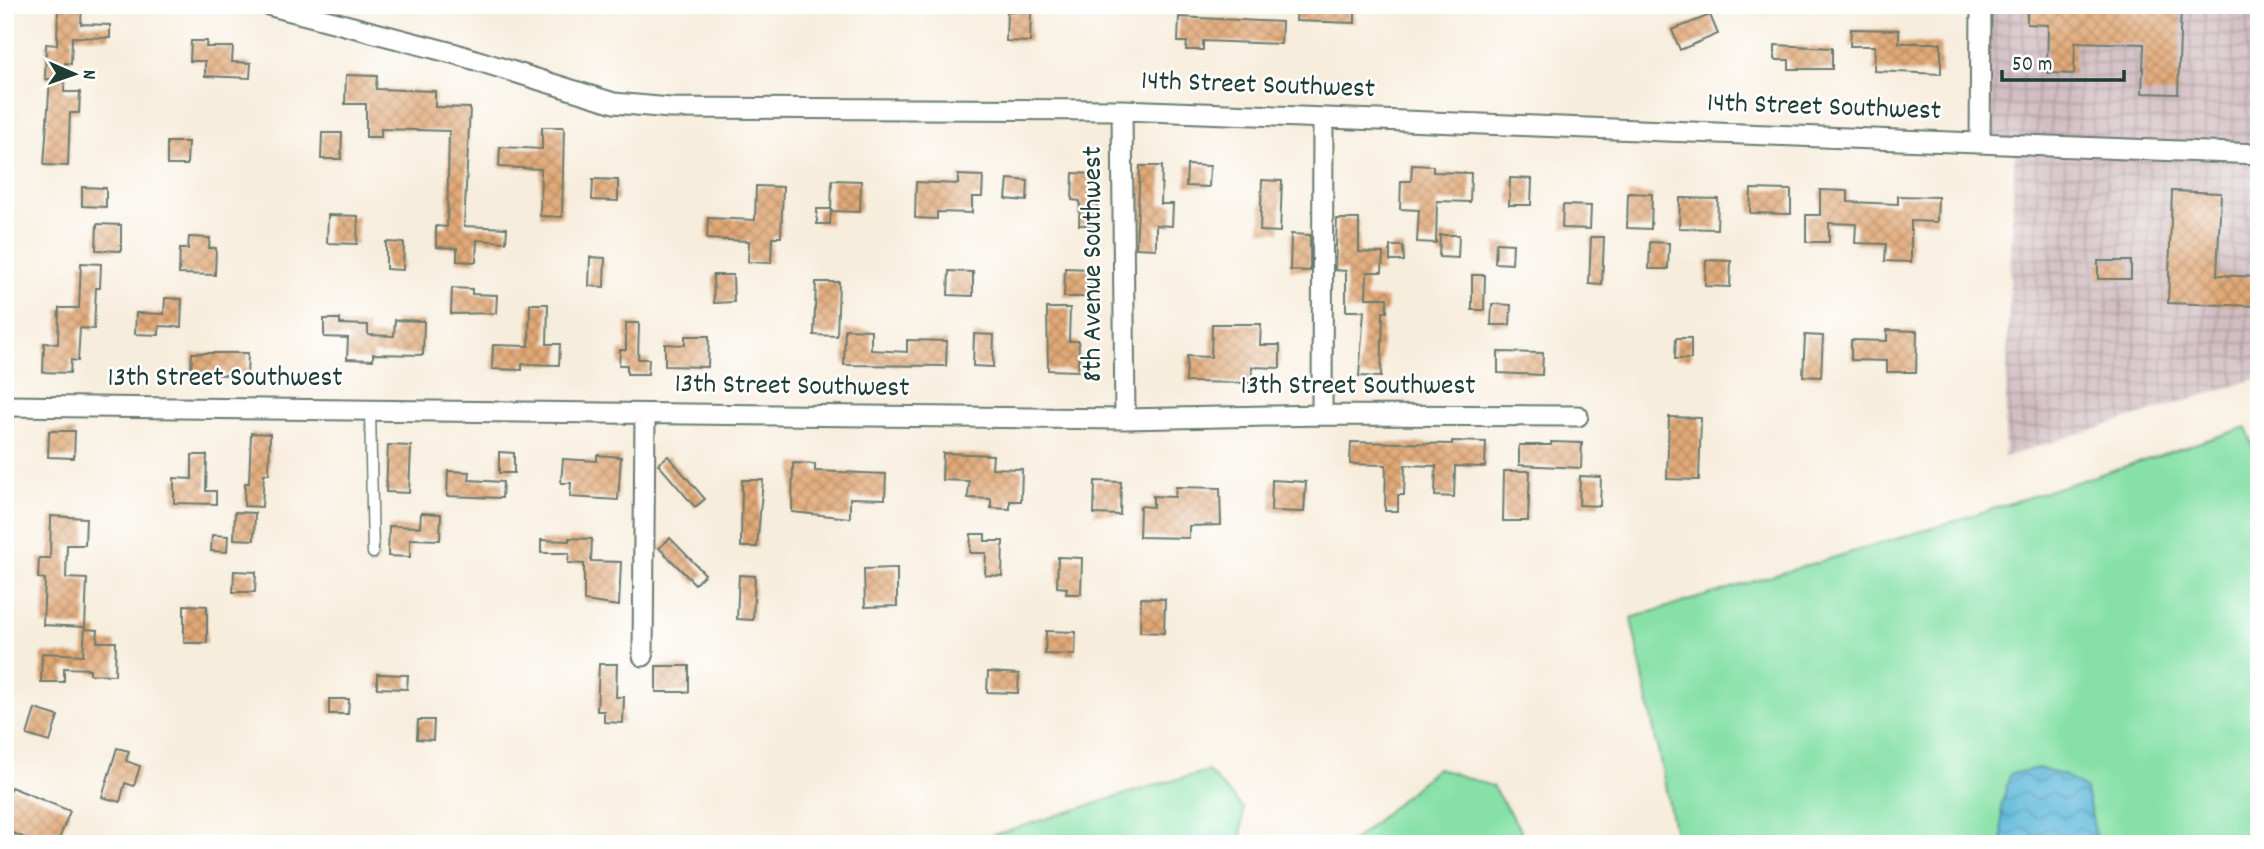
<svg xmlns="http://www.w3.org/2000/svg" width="2264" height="849" viewBox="0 0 2264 849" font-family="Dekko,sans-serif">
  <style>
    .industrial { fill: url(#industrial-grid) }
    .green { fill: #87e1a7; stroke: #538f6e; stroke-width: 2 }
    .water { fill: url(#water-waves); stroke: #3e7a87; stroke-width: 2 }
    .building { fill: url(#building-cross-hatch) }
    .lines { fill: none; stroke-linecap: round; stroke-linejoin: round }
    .lane-casing { stroke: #6b7b6f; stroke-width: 13 }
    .street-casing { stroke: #6b7b6f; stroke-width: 23 }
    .lane { stroke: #fff; stroke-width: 10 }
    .street { stroke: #fff; stroke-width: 19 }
    .labels { text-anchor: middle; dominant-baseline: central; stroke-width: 5; stroke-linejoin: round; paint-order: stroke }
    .street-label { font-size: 28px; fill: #1f3d34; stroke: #fff }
  </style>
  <defs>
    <pattern id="industrial-grid" width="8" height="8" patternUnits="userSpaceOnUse" patternTransform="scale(1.75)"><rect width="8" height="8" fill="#d2bec2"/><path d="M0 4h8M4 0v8" fill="none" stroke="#aa9c9e"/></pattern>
    <pattern id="water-waves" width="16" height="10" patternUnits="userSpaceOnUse" patternTransform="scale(1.75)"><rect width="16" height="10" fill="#5cb8da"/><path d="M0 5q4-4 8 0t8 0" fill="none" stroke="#4b97b2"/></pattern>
    <pattern id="building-cross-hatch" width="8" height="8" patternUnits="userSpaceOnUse" patternTransform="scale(1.75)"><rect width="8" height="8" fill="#e2a977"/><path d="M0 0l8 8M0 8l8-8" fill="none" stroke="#b78b62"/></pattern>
  </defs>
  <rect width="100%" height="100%" fill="#fff"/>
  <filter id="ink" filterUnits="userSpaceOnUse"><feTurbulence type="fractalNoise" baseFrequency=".0143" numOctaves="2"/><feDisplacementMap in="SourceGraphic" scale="14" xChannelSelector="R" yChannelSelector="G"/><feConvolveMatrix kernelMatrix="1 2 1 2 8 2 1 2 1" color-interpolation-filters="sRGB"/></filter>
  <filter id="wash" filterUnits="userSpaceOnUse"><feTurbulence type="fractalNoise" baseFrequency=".00686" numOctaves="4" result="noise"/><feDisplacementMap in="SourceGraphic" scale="28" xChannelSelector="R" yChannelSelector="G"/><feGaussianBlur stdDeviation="1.57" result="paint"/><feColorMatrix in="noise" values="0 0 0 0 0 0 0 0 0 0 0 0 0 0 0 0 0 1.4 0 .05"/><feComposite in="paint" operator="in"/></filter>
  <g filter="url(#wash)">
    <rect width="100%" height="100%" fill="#f7eddc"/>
    <path class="industrial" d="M1981,5H2259V378L2004,457L2015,144L1980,142Z"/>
    <path class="green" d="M2247,427L2259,473V844H1677L1631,618L1939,526Z
      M1437,768L1492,786L1530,844H1350Z
      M1208,771L1243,808L1241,844H965L1145,788Z"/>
    <path class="water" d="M2038,768L2066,776L2086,790L2096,836L2094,844H2003L2001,807L2010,774Z"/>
    <g id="blocks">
      <path class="building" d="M58,5H82L81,24L110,25V38L72,37L71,64L65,63L64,92H80L79,113H70L68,166L44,165L50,79H45L46,44L57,45Z
        M1297,5H1355V23L1296,21Z
        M2027,5H2181L2178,94L2142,93L2144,44L2075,42L2074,74L2047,73L2048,25L2027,24Z
        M1007,11L1031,12L1030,42L1006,41Z
        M1710,15L1718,34L1680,50L1672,30Z
        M1179,17L1282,22L1281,44L1203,41V50H1186L1187,42H1178Z
        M1851,29L1899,30V43H1941V74L1874,71L1875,46H1850Z
        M191,41H207L206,47H233L232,62L251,63L250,78L205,76V61H190Z
        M1775,45L1832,48V69H1789V60H1775Z
        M346,75L377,76L376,89L435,91V107L470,108L464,226L507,228L506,242L477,240L476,262L457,261V248L436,247V226L447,227L449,131L381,129V137H366V104H345Z
        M542,127H564L562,217L540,216L541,169L499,167L500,147L542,149Z
        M322,133H342L341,159H321Z
        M167,142H188L187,165H167Z
        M1187,165L1210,166L1209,187L1186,186Z
        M1412,165L1433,166V172L1471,173L1470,202L1437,201L1436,243L1417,242L1419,210L1400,209L1401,181H1411Z
        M1140,166H1162L1161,204H1173L1172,226L1156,225V249L1136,248Z
        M1073,173L1096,174L1098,225H1079L1080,201L1072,200Z
        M958,175L983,176L982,197H972V213L937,212V219L915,218L916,182L958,184Z
        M1510,178L1532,179L1531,205H1509Z
        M593,179L618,180V201L592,200Z
        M1008,179L1028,181L1027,201L1006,199Z
        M832,180L861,181L860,212L831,211Z
        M1262,180L1282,181L1280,232L1260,231Z
        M756,186L783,187L781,237H772L771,263L748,262L749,241L707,239L708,218L755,220Z
        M82,187L106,188V207L82,206Z
        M1751,189L1791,190V214L1750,213Z
        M1820,190L1848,191V202L1898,204V196L1938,197L1937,222L1911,221V262L1885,261L1886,244L1855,243L1856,224L1829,223V242H1806V215H1820Z
        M2172,191L2221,193L2217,275L2258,277L2257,306L2168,303Z
        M1628,193L1652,194L1651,229L1627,228Z
        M1680,198L1718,199L1717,229L1679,228Z
        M1563,205L1591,206L1590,229L1562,228Z
        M817,209H831L830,224H817Z
        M328,215L358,216L357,244L327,243Z
        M1337,219H1359V252L1383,253L1382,272H1367L1366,298H1387V312H1383L1381,377L1359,376L1364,311H1346V271L1335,270Z
        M97,224L121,225V251L96,250Z
        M1291,234L1310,235V271L1290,270Z
        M1440,235H1459L1458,258L1439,257Z
        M189,237L210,238L209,248H216L215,275L179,274L180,249H188Z
        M1591,237H1604L1602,285L1589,284Z
        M386,242L404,243L403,270L386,269Z
        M1650,242L1669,243L1668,269H1649Z
        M1496,243L1513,244L1512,264L1495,263Z
        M1390,246H1403L1404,261H1390Z
        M590,257L605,258L604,287L589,286Z
        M1706,260L1731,261L1730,287L1705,286Z
        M2098,261H2131V279H2098Z
        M81,263L101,264L100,288H96L94,329L80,328L78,361L71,360L70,373L43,372L44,343L58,344L59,308H79Z
        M1065,268L1091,269L1090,297H1064Z
        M949,271L973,272V296L948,295Z
        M713,275H733L734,302L714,303Z
        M1472,275H1485L1484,310H1472Z
        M816,282H839L837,336L814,335Z
        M452,288L472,289V294L497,295L496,313L451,314Z
        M165,298L182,299L181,327L159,326V335L135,334L136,313L164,314Z
        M530,304H548L547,344H560L559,365L522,364V370L492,369L493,345L529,346Z
        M1492,304L1511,305L1510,325H1491Z
        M1047,308H1070L1069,341H1079L1078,371L1048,370Z
        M324,319H340V324L368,325V335L394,336L395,320L424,321L423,355L373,354V360L347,359L348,338L324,337Z
        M626,323H639L638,359H649L648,374H627V365H619L620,350H626Z
        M1212,324H1261L1260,345H1280V368L1252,367V383L1186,382L1187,356L1211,357Z
        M845,329L871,330V350L907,352V340L947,341L946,366L844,365Z
        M1887,330L1917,331L1916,372H1887V361L1851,360V340L1887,341Z
        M974,334L994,335L993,367L973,366Z
        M1805,335L1823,336L1821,377L1803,376Z
        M685,336H709L708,367L665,366V344L685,345Z
        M1676,338H1691V359H1675Z
        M1498,352L1543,353L1542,375L1498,373Z
        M192,353H248L247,377L191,372Z
        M1669,417L1701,418L1699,480L1667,479Z
        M49,431H75L74,458L48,457Z
        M251,433L270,434L269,474H264L262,507L244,506L245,483H249Z
        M1452,441L1486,442L1485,467L1455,466L1454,497L1435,496L1436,466L1405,465L1404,495H1398V511H1385L1386,465L1350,464L1351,442L1452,444Z
        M1551,442L1582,443L1581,468L1519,465V445H1551Z
        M388,445L411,446L409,493L386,492Z
        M499,452L514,453V473H499Z
        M943,453L993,455L992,468L1022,469L1021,501H1010V509L991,508V499L968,498L969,481L942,480Z
        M192,455H207L206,491H216V504L174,503V478L192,479Z
        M597,455L621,457L618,500L570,497L571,483H561L563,459L597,461Z
        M668,456L705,499L695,507L658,464Z
        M793,463L815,464V471L886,474L885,499L850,498V518L792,512Z
        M448,471L470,472L469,480L503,482L502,498L447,496Z
        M1504,471H1530L1528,521H1503Z
        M1580,476L1601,477L1600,506L1579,505Z
        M742,480H763L757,547H741Z
        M1272,480L1306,482L1304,512L1271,511Z
        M1095,481L1121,482L1120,515L1094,514Z
        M1176,487L1220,488L1221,525L1189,526V538L1139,537L1140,506L1153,507V496L1175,497Z
        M235,512L255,513L254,540L234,539Z
        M421,513L441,514L440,540L410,539V557L388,556L389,526L420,527Z
        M51,516L86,518L85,545H67L66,578L87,579L85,627L43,625L45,579L38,578L39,558H50Z
        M971,534H985V541H1003L1002,576L985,575L986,553H970Z
        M212,535L228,536L227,552L211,551Z
        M569,538L592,539L591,561L621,562L619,606L584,601V564L568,563L569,553H541V540L569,541Z
        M670,538L705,574L695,584L659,548Z
        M1058,557L1082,558L1081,594H1066L1067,588L1057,587Z
        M897,568V606L865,607L864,569Z
        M234,571L256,572L255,592H233Z
        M739,575L755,576L753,620L737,619Z
        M1141,598L1165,599L1164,633L1140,632Z
        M184,605L207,606V643H184Z
        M85,629L98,630L97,642H116L115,675L90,674V669L64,668V682H41L42,653L83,655Z
        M1046,631L1076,632L1075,655L1045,654Z
        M599,664H617L616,697H624L623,723L604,722V711H597Z
        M656,666H689V692H656Z
        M988,672L1019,674L1018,693L987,692Z
        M377,674L408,675L407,689L377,688Z
        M329,699H349L348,714H329Z
        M35,709L58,716L50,742L27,735Z
        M418,720H434L433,740L417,739Z
        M117,748L129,751L126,761L140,766L134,786L125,783L120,802L102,797Z
        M11,787L70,811L57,844H40L5,830V802Z"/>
    </g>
  </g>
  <g filter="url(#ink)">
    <use href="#blocks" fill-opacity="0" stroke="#6b7b6f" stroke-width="2"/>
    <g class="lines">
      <g class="lane-casing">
        <path id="lane" d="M370,409L373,553"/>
      </g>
      <g class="street-casing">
        <path id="street" d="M268,5L456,54L614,103L670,108L1122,110L2259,154
          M1122,110L1125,419
          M1980,142L1981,5
          M5,406L1125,419L1322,415L1578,416
          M1322,415L1323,118
          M643,656L645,415"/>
      </g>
      <use href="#lane" class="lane"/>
      <use href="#street" class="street"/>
    </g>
  </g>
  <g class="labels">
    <g class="street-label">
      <text transform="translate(1258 87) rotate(2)">14th Street Southwest</text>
      <text transform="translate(1824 109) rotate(2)">14th Street Southwest</text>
      <text transform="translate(1095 264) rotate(-90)">8th Avenue Southwest</text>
      <text x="225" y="380">13th Street Southwest</text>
      <text transform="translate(792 388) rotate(1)">13th Street Southwest</text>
      <text x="1358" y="388">13th Street Southwest</text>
    </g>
  </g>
  <rect width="2264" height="849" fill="none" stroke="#fff" stroke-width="28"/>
  <g transform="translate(74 74) rotate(92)" stroke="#ffffff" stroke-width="5" paint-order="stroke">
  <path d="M0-5L12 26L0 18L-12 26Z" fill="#1f3d34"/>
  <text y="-10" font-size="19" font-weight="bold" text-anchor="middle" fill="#1f3d34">N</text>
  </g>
  <path d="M2002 70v10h122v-10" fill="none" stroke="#1f3d34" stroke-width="3.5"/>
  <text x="2012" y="70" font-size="21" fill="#1f3d34" stroke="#ffffff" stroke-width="5" paint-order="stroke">50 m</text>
</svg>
